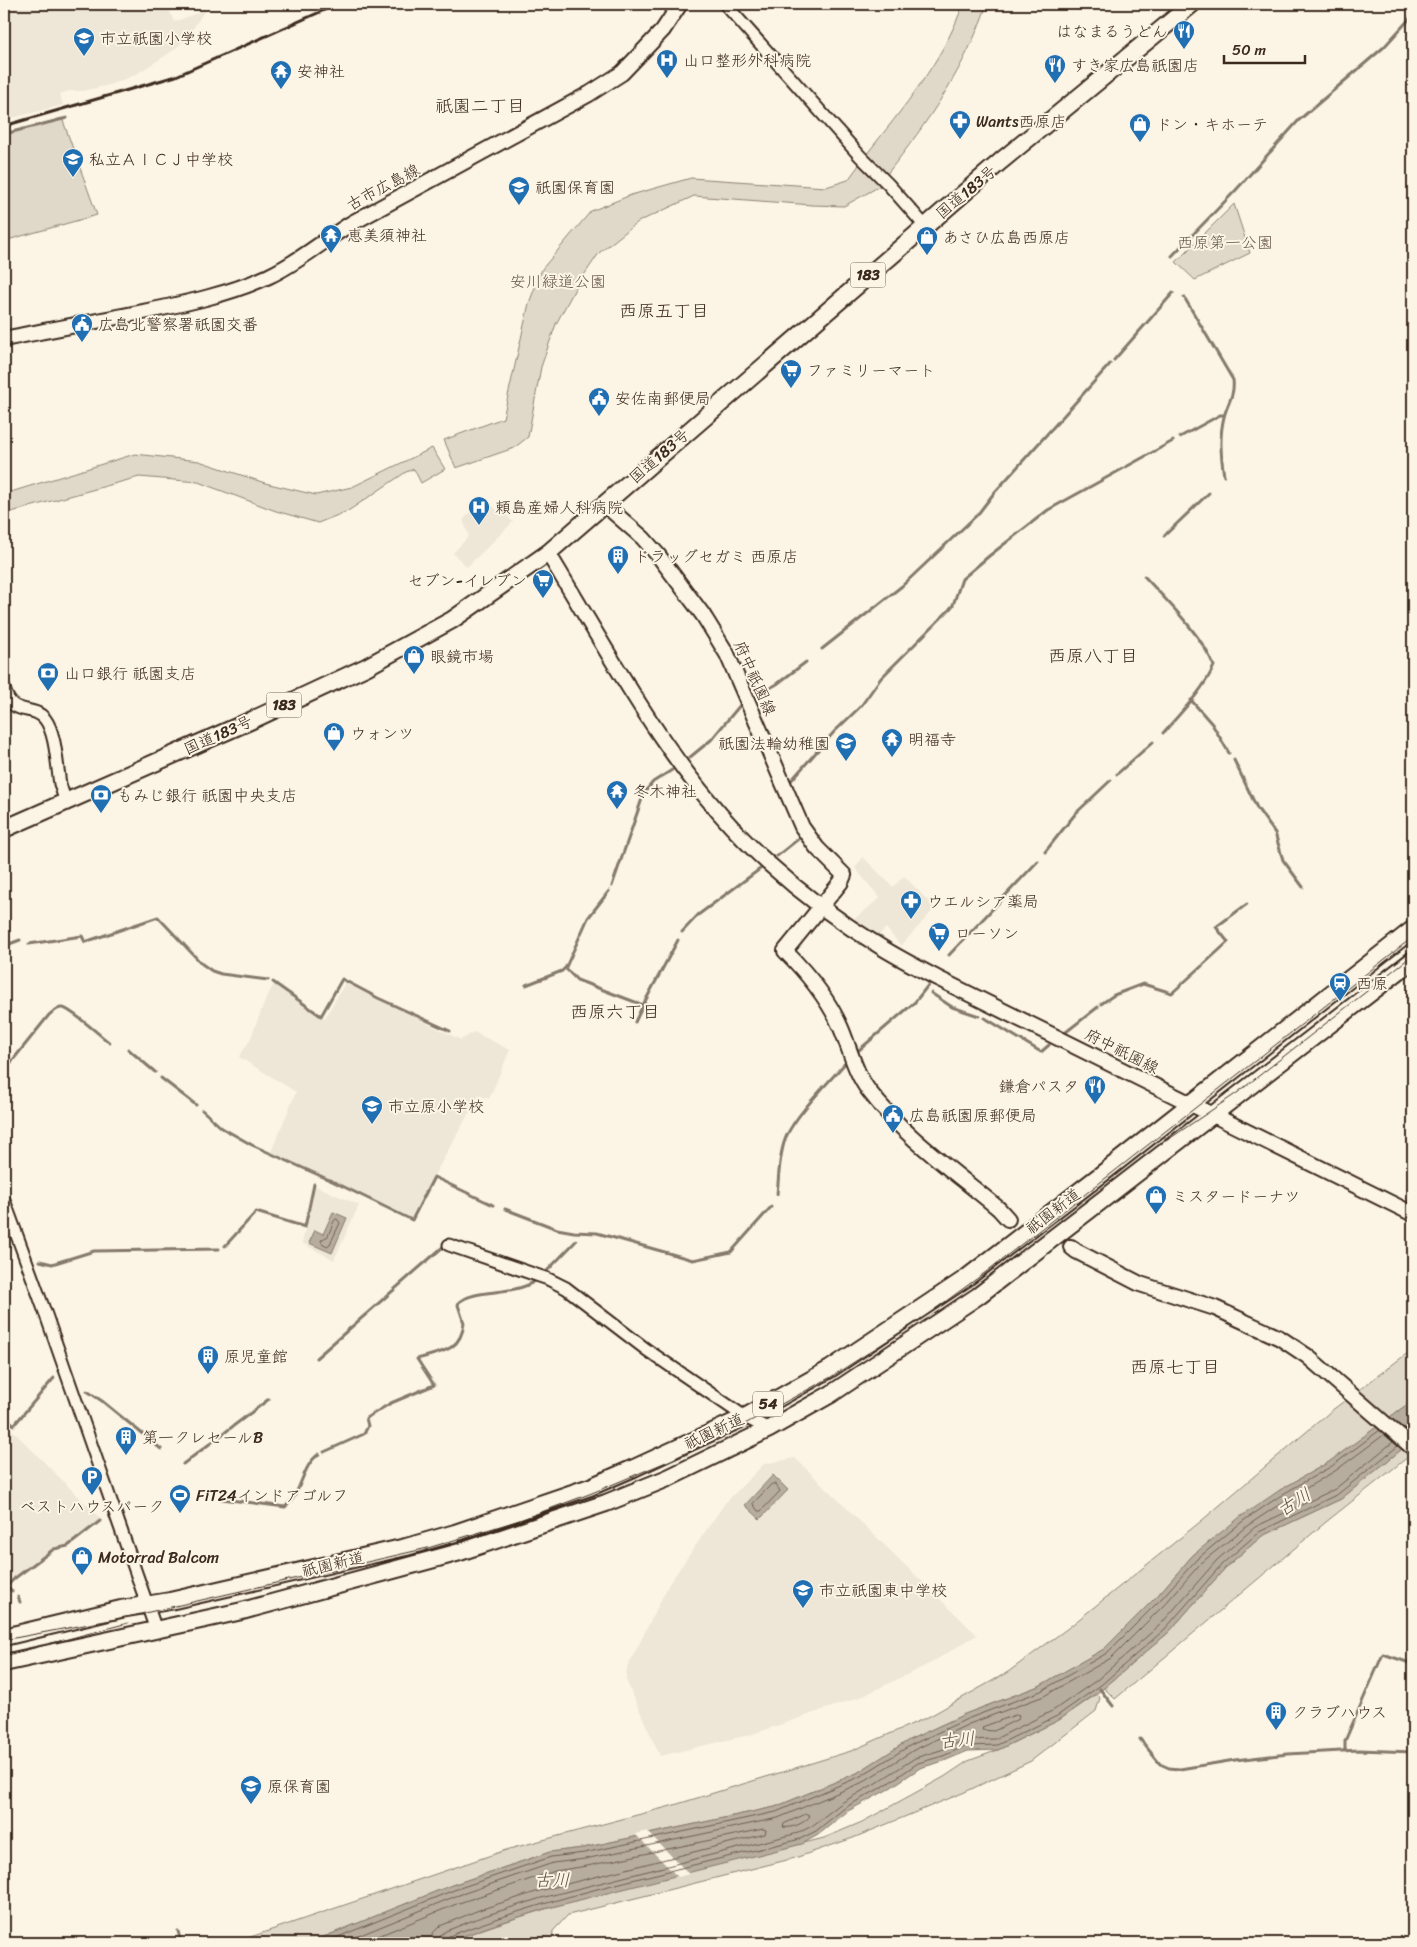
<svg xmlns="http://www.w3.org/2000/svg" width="1417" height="1947" viewBox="0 0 1417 1947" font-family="Sriracha,'Klee One',sans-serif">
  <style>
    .built { fill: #eee6d6 }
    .green { fill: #e0d8c8; stroke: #8e8173 }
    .water { fill: #b7ad9e; stroke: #85796b }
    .pier { fill: #fcf5e5 }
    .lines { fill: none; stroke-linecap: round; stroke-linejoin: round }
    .shore { stroke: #6d5e51; stroke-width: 1 }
    .stream { stroke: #85796b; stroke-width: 3 }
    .minor-casing { stroke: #3b2a1e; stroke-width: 15 }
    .major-casing { stroke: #3b2a1e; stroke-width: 18 }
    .highway-casing { stroke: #3b2a1e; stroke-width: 20 }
    .minor { stroke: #fcf5e5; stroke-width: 11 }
    .major { stroke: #fcf5e5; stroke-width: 14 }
    .highway { stroke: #fcf5e5; stroke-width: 16 }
    .tram { stroke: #3b2a1e; stroke-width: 1 }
    .rail { stroke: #3b2a1e; stroke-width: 3 }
    .labels { text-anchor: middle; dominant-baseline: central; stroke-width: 4; stroke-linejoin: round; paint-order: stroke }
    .shield { fill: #fcf5e5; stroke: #75675a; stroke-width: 1 }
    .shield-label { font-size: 15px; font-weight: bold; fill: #3b2a1e }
    .poi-label { font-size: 16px; fill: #3b2a1e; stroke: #fcf5e5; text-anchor: start }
    .street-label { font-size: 16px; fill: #3b2a1e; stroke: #fcf5e5 }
    .park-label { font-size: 16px; fill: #645648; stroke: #fcf5e5 }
    .neighbourhood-label { font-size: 18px; fill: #3b2a1e; stroke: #fcf5e5 }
    .water-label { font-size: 18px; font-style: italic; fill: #605144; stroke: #fcf5e5 }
  </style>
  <rect width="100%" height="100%" fill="#fcf5e5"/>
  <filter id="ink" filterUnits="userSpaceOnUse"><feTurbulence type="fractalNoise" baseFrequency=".02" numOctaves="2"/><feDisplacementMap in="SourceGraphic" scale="10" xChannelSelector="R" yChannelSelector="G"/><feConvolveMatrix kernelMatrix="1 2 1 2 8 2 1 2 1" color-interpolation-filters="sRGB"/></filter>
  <g filter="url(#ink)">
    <path class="built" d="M4,4H167L174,22L205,10L186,39L174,50L135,75L109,85L83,91H69L60,94L63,105L4,120Z
      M485,498L502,516L505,514L513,522L467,567L453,553L469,536L463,520Z
      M863,857L893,887L904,876L935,908L901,946L886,928L879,935L854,919L880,898L855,868Z
      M345,983L461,1040L474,1032L510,1050L489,1099L479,1095L411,1217L271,1152L296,1092L239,1057L250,1040L265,1001L274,984L325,1018Z
      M316,1186L359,1205L334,1260L302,1243Z
      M4,1422L101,1519L67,1545L57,1546L16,1575L7,1584L4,1580Z
      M795,1458L977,1635L929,1664L863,1696L753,1734L660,1756L626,1680L627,1668L669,1584L725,1503L764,1464Z"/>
    <path class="green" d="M963,4H987C966,67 928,122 887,174L866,155C902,109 944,60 963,4Z
      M62,118L97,215L4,241V135Z
      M859,165L880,186L844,206L812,205L694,196L638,222L599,253L576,287L556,324L541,367L528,437L514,448L456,468L444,440L503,418L529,303L542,269L591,211L631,195L691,178L826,187L848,180Z
      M1234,204L1250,253L1195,280L1176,262Z
      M432,448L445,469L421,483L414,469L406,472L348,511L318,523L276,511L198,482L139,477L4,514V494L135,454L199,461L265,483L316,495L352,487Z
      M1413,1349V1400L1329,1462L1280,1490L1193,1555L1158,1595L1104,1649L1039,1686L965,1714L909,1740L857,1773L775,1807L583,1848L550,1852L452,1885L309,1943H233L509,1849L671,1806L851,1751L930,1716L1008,1672L1068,1628L1200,1522L1331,1411Z
      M1413,1440V1453L1326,1522L1115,1699L1104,1688L1169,1632L1226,1567L1262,1536L1341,1499Z
      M1097,1694L1100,1698L1096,1711L1031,1761L965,1792L853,1838L795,1858L568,1915L553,1931L552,1943H445C567,1896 697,1870 824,1838L862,1822L944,1777L968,1761L998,1750L1059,1720Z"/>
    <path class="water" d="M333,1212L347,1218L332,1253L309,1243L315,1230L323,1234Z
      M1413,1400V1440L1341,1499L1262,1536L1226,1567L1169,1632L1104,1688L1059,1720L998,1750L968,1751L944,1761L920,1768L887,1790L848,1811L818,1835L802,1844L544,1909L485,1928L445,1943H309L452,1885L550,1852L583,1848L775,1807L857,1773L909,1740L965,1714L1039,1686L1104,1649L1158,1595L1193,1555L1240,1517L1280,1490L1329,1462Z
      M773,1475L788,1490L760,1519L745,1505Z"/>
    <path class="pier" d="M647,1831L689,1874L678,1877L635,1834Z"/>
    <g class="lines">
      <path class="shore" d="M337,1219L340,1223L330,1244L327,1246L322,1243L321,1240L328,1236L334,1221Z
        M772,1484H775L780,1491L761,1511H758L753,1504Z
        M1016,1715L1019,1716L1018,1719L994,1731L982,1730L983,1727Z
        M807,1814L810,1816C805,1823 791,1829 783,1827L784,1824Z
        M323,1943L454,1890L551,1857L584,1853L776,1812L859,1777L911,1745L967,1719L1041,1691L1107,1653L1161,1599L1197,1559L1243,1521L1283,1494L1332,1466L1380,1430
        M341,1943L456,1896L553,1863L585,1859L778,1818L861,1783L914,1750L969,1724L1044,1696L1111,1658L1166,1603L1201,1563L1247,1526L1286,1500L1335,1471L1385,1434
        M361,1943L459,1903L555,1871L587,1866L763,1829L766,1830L765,1834L539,1891L479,1910L440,1926L433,1933L431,1943
        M439,1943L441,1935L446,1931L481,1917L541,1898L798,1833L812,1826L843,1802L881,1780L915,1758L941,1750L965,1740L995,1739L1054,1710L1097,1680L1161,1624L1217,1560L1255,1527L1335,1489L1393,1442
        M445,1943L446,1939L449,1936C562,1892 683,1869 800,1839L816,1831L846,1807L884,1786L918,1763L943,1756L966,1746L997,1745L1057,1716L1101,1685L1165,1629L1222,1564L1259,1532L1338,1494L1398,1446"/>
      <path class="stream" d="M4,134L67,118
        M1172,256L1236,190L1299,120L1384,47L1413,15
        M1184,297L1233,380C1235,395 1227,404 1224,417C1219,437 1221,456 1224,476
        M1114,360L1173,293
        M1180,437L1220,415H1224
        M1164,536L1209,493
        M1144,576C1167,601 1202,635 1214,666C1203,691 1181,712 1163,733
        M822,649L902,586L978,514L994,493L1110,364
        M751,699L777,684L806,662
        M1191,700L1212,724L1229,753
        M689,758L711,740L741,704
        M1234,760L1257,808L1275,833L1283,860L1303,887
        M1117,774L1153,742
        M789,783L834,732L861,706L881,678L949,610L953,605L962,579L989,556L1048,510L1173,441
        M1045,852L1076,813L1111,780
        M777,856L802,836
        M612,886L644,793L653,782L672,770
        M682,932L698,915L760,869
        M29,944L82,936L85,942L158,917L202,964L212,971L221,974L268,980
        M4,946L20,940
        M949,955L1038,861
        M1204,964L1228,942L1216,927L1247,904
        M567,970L577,980L643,1005L678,940
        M273,982L321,1016L342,979L378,998L450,1031
        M526,985L562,971L566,967L588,918L609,891
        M931,993L952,1007L979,1016
        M1101,1004L1114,995L1143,984L1172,993L1202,966
        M985,1018L1041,1052L1049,1045
        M635,1022L643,1005
        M1066,1032L1098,1007
        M128,1049L155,1072
        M859,1050L915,1002L929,984
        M4,1071L49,1015C53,1012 57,1007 63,1008C73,1010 100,1036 110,1043
        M161,1078L196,1105
        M202,1110L222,1128L252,1145L334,1182L412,1220L434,1177L493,1205
        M777,1194C779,1176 779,1154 786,1137C796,1114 830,1081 847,1061
        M505,1209L557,1229L574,1232L597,1233L693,1260L731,1252L771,1207
        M225,1246L256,1212L305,1227L314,1184
        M40,1261L52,1264L94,1251L219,1249
        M545,1273L576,1241
        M316,1358L444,1246
        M87,1391L102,1401L161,1449
        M4,1414L13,1424
        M14,1425L54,1378
        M324,1452L364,1434L368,1426L366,1418L391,1403L434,1385L417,1359C440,1352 461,1352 464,1323L458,1305L459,1302C477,1288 513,1296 535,1281
        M183,1464L269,1399
        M222,1499L285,1507C302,1494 301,1466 319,1454
        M12,1591L7,1586L15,1578L54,1549L68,1546L100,1521
        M18,1597L20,1602
        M1100,1689L1113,1706
        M1140,1739L1160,1764L1169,1768L1180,1769L1235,1760L1288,1754L1359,1750L1413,1752
        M1345,1751V1741L1383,1654L1413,1664
        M178,1931L181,1943"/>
      <g class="minor-casing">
        <path id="minor" d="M725,4L860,156L888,184L925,226
          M4,688C12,719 32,703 45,719C56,733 57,767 60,784C62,791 64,797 67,803
          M4,1200L46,1315L156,1630
          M449,1245L548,1279L566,1288L647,1350L745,1417L769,1429"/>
      </g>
      <g class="major-casing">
        <path id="major" d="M4,339C48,330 93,322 138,313C182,304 228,295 269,276C299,262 324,240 352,223L589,94L622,73L663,30L680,4
          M604,504L643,538L658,555L703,615L716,636L727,654L802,827L817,848L844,875L841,882L785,951C806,972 829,1000 841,1028C850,1049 855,1073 869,1091C904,1137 955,1172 999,1209L1008,1219
          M548,553C614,661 673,777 768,863C802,894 841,923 881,947C899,958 918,968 937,978L1413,1214
          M1071,1247L1076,1251L1140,1284L1215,1308L1280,1338L1307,1356L1413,1448"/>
      </g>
      <g class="highway-casing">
        <path id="highway" d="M4,829L250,721L366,667L452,620L548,553L1001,161L1192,4
          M4,1637L121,1609L170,1601L231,1587L406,1547L455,1533L590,1487L634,1468L745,1417L830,1369L965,1279L1103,1173L1413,929
          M4,1663L242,1611L460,1552L606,1503L668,1478L769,1429L831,1394L978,1296L1413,960"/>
      </g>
      <use href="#minor" class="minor"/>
      <use href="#major" class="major"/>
      <use href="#highway" class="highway"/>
      <path class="tram" d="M1166,1141L1237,1093L1413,955
        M4,1640L132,1616L428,1548L520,1520L592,1493L671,1460L743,1425L831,1377L927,1315L986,1272L1413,937
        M4,1656L128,1623"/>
      <path class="rail" d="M4,126L176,76L338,4"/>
    </g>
  </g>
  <defs>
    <g id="restaurant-pin" transform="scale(1.125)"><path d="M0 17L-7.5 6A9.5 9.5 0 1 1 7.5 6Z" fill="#1f6fb2" stroke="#fcf5e5"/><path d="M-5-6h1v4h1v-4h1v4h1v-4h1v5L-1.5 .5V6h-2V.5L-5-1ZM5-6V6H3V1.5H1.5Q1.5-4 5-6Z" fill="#fff"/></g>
    <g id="school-pin" transform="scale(1.125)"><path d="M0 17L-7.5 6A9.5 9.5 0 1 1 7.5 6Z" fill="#1f6fb2" stroke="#fcf5e5"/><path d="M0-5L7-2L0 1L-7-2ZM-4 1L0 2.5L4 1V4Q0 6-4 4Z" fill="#fff"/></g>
    <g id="hospital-pin" transform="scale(1.125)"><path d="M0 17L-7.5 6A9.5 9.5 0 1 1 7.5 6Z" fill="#1f6fb2" stroke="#fcf5e5"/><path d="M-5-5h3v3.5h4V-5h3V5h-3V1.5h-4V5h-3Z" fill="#fff"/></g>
    <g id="temple-pin" transform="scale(1.125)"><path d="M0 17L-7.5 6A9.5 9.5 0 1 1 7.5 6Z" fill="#1f6fb2" stroke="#fcf5e5"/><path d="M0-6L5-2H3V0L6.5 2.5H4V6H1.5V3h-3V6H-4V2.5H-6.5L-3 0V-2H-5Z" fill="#fff"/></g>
    <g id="pharmacy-pin" transform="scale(1.125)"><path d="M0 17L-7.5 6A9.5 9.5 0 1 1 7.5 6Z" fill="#1f6fb2" stroke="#fcf5e5"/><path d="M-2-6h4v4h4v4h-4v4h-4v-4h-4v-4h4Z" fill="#fff"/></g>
    <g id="shop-pin" transform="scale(1.125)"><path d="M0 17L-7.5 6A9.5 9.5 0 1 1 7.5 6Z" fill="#1f6fb2" stroke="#fcf5e5"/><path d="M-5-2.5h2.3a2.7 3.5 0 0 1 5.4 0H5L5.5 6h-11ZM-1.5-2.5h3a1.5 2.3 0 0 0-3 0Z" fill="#fff"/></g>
    <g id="civic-pin" transform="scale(1.125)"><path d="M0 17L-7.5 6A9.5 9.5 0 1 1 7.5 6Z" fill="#1f6fb2" stroke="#fcf5e5"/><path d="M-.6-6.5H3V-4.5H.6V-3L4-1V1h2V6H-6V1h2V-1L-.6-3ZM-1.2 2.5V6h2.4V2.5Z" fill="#fff"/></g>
    <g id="supermarket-pin" transform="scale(1.125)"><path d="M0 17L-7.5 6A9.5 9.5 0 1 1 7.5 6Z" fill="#1f6fb2" stroke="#fcf5e5"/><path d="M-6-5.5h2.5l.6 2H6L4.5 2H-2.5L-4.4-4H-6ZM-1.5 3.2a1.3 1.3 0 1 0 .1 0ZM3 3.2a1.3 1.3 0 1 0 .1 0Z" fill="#fff"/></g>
    <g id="building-pin" transform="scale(1.125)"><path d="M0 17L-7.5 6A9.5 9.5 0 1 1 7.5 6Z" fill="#1f6fb2" stroke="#fcf5e5"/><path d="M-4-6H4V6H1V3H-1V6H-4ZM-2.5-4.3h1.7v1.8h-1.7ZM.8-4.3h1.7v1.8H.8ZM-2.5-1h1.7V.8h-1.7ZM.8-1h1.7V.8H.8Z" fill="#fff"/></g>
    <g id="bank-pin" transform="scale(1.125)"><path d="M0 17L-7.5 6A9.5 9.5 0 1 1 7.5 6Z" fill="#1f6fb2" stroke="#fcf5e5"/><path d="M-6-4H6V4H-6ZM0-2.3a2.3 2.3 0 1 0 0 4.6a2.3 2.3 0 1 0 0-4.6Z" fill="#fff"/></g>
    <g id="station-pin" transform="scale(1.125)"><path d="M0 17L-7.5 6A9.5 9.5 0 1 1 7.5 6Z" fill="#1f6fb2" stroke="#fcf5e5"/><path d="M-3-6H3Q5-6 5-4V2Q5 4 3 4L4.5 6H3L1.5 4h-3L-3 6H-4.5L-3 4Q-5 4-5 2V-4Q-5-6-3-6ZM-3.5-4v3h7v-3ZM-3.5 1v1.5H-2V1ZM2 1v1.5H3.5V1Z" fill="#fff"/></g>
    <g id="parking-pin" transform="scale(1.125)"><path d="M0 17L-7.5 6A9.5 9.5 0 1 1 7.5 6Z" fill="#1f6fb2" stroke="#fcf5e5"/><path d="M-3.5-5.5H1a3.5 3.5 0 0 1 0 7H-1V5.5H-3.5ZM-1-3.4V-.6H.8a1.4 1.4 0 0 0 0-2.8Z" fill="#fff"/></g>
    <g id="stadium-pin" transform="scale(1.125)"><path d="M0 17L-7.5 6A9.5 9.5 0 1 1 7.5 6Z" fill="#1f6fb2" stroke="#fcf5e5"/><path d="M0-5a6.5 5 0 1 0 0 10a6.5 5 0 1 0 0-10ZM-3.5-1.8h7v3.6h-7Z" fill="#fff"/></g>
  </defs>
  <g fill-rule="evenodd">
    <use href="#restaurant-pin" x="1184" y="31"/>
    <use href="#school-pin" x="84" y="38"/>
    <use href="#hospital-pin" x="667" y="60"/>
    <use href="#restaurant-pin" x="1055" y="65"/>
    <use href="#temple-pin" x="281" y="71"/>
    <use href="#pharmacy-pin" x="960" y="121"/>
    <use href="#shop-pin" x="1140" y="124"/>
    <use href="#school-pin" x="73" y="159"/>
    <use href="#school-pin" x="519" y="187"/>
    <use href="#temple-pin" x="331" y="235"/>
    <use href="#shop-pin" x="927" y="237"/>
    <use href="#civic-pin" x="82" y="324"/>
    <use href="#supermarket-pin" x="791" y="370"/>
    <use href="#civic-pin" x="599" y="398"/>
    <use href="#hospital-pin" x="479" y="507"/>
    <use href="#building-pin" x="618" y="556"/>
    <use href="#supermarket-pin" x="543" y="580"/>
    <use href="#shop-pin" x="414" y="656"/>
    <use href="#bank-pin" x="48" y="673"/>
    <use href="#shop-pin" x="334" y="733"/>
    <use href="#temple-pin" x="892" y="739"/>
    <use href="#school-pin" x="846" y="743"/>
    <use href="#temple-pin" x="617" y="791"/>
    <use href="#bank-pin" x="101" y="795"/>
    <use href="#pharmacy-pin" x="911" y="901"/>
    <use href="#supermarket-pin" x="939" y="933"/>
    <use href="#station-pin" x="1340" y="983"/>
    <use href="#restaurant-pin" x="1095" y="1086"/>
    <use href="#school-pin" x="372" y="1106"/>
    <use href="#civic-pin" x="893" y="1115"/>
    <use href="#shop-pin" x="1156" y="1196"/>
    <use href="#building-pin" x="208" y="1356"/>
    <use href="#building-pin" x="126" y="1437"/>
    <use href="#parking-pin" x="92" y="1477"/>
    <use href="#stadium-pin" x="180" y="1495"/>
    <use href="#shop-pin" x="82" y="1557"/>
    <use href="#school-pin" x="803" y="1590"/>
    <use href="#building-pin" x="1276" y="1712"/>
    <use href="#school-pin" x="251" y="1786"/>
  </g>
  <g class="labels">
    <g class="shield">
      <rect x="850.5" y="262.5" width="35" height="25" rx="4"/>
      <rect x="266.5" y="692.5" width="35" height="25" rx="4"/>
      <rect x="753" y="1391.5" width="30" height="25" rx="4"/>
    </g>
    <g class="shield-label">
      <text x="868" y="275">183</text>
      <text x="284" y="705">183</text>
      <text x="768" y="1404">54</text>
    </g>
    <g class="poi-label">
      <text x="1168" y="31" text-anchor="end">はなまるうどん</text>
      <text x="100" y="38">市立祇園小学校</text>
      <text x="683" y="60">山口整形外科病院</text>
      <text x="1071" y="65">すき家広島祇園店</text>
      <text x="297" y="71">安神社</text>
      <text x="976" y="121">Wants西原店</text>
      <text x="1156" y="124">ドン・キホーテ</text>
      <text x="89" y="159">私立ＡＩＣＪ中学校</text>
      <text x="535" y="187">祇園保育園</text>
      <text x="347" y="235">恵美須神社</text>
      <text x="943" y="237">あさひ広島西原店</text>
      <text x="98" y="324">広島北警察署祇園交番</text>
      <text x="807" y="370">ファミリーマート</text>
      <text x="615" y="398">安佐南郵便局</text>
      <text x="495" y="507">頼島産婦人科病院</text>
      <text x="634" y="556">ドラッグセガミ 西原店</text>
      <text x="527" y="580" text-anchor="end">セブン-イレブン</text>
      <text x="430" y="656">眼鏡市場</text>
      <text x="64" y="673">山口銀行 祇園支店</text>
      <text x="350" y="733">ウォンツ</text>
      <text x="908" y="739">明福寺</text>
      <text x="830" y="743" text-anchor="end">祇園法輪幼稚園</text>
      <text x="633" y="791">冬木神社</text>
      <text x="117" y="795">もみじ銀行 祇園中央支店</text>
      <text x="927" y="901">ウエルシア薬局</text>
      <text x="955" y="933">ローソン</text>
      <text x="1356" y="983">西原</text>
      <text x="1079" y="1086" text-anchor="end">鎌倉パスタ</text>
      <text x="388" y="1106">市立原小学校</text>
      <text x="909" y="1115">広島祇園原郵便局</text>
      <text x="1172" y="1196">ミスタードーナツ</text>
      <text x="224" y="1356">原児童館</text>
      <text x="142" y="1437">第一クレセールB</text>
      <text x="196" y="1495">FiT24インドアゴルフ</text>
      <text x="92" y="1506" text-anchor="middle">ベストハウスパーク</text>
      <text x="98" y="1557">Motorrad Balcom</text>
      <text x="819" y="1590">市立祇園東中学校</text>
      <text x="1292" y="1712">クラブハウス</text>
      <text x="267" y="1786">原保育園</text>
    </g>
    <g class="street-label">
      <text transform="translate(383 187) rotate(-28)">古市広島線</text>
      <text transform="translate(966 192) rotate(-40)">国道183号</text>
      <text transform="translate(659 456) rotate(-41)">国道183号</text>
      <text transform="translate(755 678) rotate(66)">府中祇園線</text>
      <text transform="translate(218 735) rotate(-24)">国道183号</text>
      <text transform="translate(1122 1051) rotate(27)">府中祇園線</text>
      <text transform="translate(1053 1211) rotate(-37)">祇園新道</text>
      <text transform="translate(714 1431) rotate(-25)">祇園新道</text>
      <text transform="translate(333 1564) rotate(-13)">祇園新道</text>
    </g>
    <g class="park-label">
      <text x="1225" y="242">西原第一公園</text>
      <text x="558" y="281">安川緑道公園</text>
    </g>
    <g class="neighbourhood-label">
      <text x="480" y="106">祇園二丁目</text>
      <text x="664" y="311">西原五丁目</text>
      <text x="1093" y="656">西原八丁目</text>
      <text x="615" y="1012">西原六丁目</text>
      <text x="1175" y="1367">西原七丁目</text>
    </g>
    <g class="water-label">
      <text transform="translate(1294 1502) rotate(-32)">古川</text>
      <text transform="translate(957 1740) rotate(-6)">古川</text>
      <text x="552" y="1880">古川</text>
    </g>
  </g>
  <rect width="1417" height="1947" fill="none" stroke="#fcf5e5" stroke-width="20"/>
  <rect x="10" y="10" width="1397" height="1927" fill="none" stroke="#3b2a1e" stroke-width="2" filter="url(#ink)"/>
  <path d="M1224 55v8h81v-8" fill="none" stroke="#3b2a1e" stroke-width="2.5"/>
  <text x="1232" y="55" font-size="15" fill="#3b2a1e" stroke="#fcf5e5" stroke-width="4" paint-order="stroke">50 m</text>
</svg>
